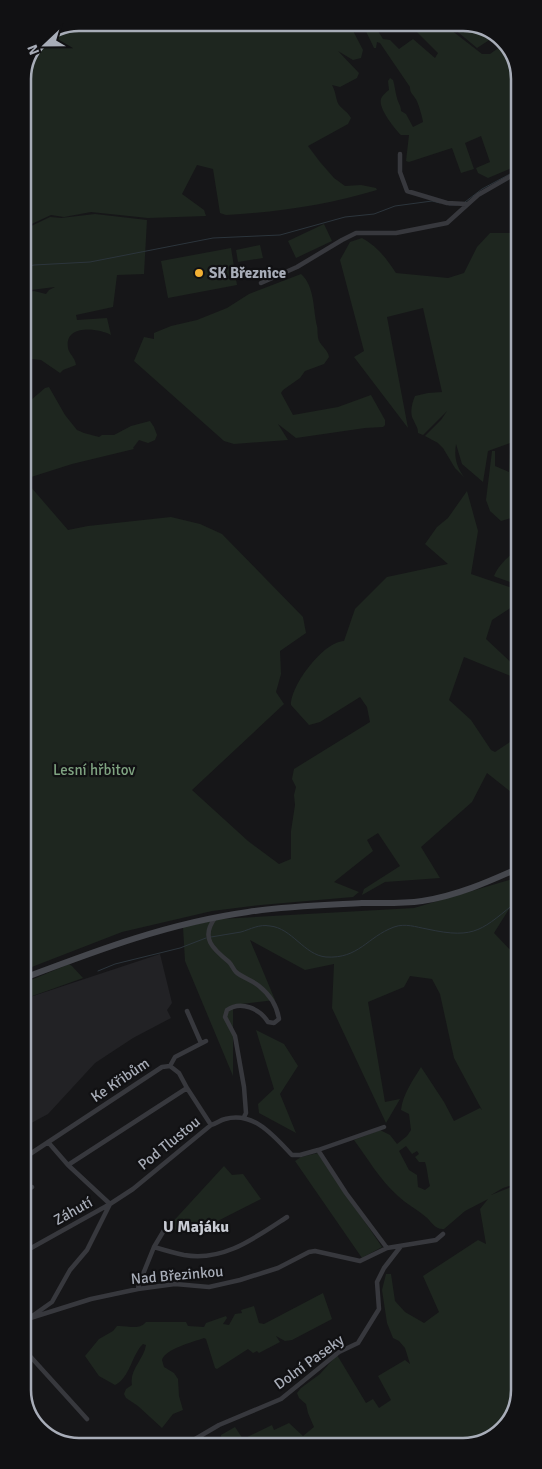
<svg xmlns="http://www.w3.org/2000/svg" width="542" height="1469" viewBox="0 0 542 1469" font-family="Signika,sans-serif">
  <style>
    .built { fill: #222225 }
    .green { fill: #1e261f; fill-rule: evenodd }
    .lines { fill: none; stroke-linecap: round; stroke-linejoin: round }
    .stream { stroke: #2c353c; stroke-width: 1 }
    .minor { stroke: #37383d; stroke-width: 4.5 }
    .secondary { stroke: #45474d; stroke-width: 6 }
    .poi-dot { fill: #f2b134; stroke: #111113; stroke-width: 2 }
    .labels { text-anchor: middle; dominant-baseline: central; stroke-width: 4.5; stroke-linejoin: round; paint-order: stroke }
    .poi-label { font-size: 15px; font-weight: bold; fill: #a8adb8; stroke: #111113; text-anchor: start }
    .park-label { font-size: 15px; fill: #7fa381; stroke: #111113 }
    .street-label { font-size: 15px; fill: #a8adb8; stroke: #111113 }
    .neighbourhood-label { font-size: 16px; font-weight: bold; fill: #c9ccd4; stroke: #111113 }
    .rim { fill: none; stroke: #a8adb8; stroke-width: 2.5 }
  </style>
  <rect width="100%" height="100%" fill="#161618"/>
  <path class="built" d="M160,954L172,1003L167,1010L171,1018L133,1038L95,1063L48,1114L24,1127V999Z"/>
  <path class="green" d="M79,23H349L363,50L361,58L353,60L338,51L359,73L357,78L340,87L332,85C336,92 336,101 339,105C343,110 348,112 351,118L348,124L308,146L320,162L334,178L345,186L361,185L376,188L377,190C327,205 278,212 226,215L220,213L213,169L197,165L182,194L204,210L206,216L148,218L91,212L64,217L51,215L23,228V76L39,39L61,32Z
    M362,23H373L383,39L390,40L399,49L413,39L435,58L438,53L417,32L414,23H442L482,54H490L504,44L517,64L518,74L512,77V80L518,89V164L514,167L488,178L478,173L476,168L490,162L481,136L465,143L474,169L461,173L452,148L409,162L406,161L409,135H401C395,129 378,108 381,99C382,96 386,92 389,90L388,81L390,78L393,80C395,86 395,92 397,98C398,103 401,105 401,111L406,114L413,127L423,122C423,119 418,101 415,98C412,93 410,93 410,87L380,43L377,42L376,48H374Z
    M447,23H467L497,35L477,48Z
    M95,214L147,220L144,274L117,275L113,307L76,315L77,320L107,318L111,335C98,328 64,324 68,348C69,354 75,357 76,365L63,370L60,373L41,360L23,358V304L29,303L28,292L34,291L46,294L49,290L55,287L23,291V230L50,217L61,218Z
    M324,224L332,241L296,258L288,241Z
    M490,233H518V440L488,451L483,482L462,464L456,444C454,457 456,466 464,477L455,468L443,448L438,443L425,436L441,420L447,411L423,435L418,433C418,427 416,426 414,421C409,414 412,403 415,396L428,393L442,392L423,308L387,317L408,428L354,357L364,351L340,260L350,242L362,238C378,247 386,258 396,273L448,278L464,273L477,247Z
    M260,245L263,258L238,262L236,250Z
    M231,248L237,285L168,298L161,261Z
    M301,274C315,286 313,310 317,326C318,330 317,336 319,341C322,347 328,350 329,357L324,364L305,371L300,378L283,390L281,393L293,415L338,407L371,395L385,420V425L383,427L365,428L296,438L278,424L288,440L234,444L224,441L134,361L144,337L154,339V333L171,326L197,320L227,308L249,294Z
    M49,387L65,415L77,430L84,433L99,437L102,435H114L131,426L150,421L154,427L157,435L155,440L148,443L139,440L133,448L134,449L72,464L28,478L23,466V410L24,406L45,388Z
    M518,448V523L511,518L501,521L490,511L486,500L492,451H495V466L509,472L510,452Z
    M23,485L30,486L68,530L88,526L171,517L200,524L222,534L303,617L306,633L280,651L281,674L276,692L284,704L192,790L248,841L279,864L291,859V831L295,805L294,795L296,787L292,779L294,769L370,722L367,707L360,697L320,722L309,725L291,705C291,685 323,642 344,641L355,609L387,577L448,564L425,544L437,527L448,518L467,491L478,531L471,574L518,590V603L492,620L486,639L518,669V679L464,657L449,700L471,720L491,750L495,752L519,736V796L511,792L487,773L472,802L421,847L440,878L385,882L362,895L364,889L400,866L378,833L367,840L373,851L334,882L359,892L353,897L261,905L212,911L122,932L24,970Z
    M518,549V585L496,577L494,576C499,564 509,556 518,549Z
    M519,877V893L494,933L519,959V1183L503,1188L491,1195L519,1184V1390L508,1424L478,1444L388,1445L384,1437H382L379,1439L380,1445L222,1446L221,1435L235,1427L243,1439L272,1425L274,1430L289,1423L303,1436L314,1427L308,1413L306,1404L299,1398L297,1393L301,1388L320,1374L337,1355L366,1403L373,1399L379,1408L391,1400L378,1376L405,1360L410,1364L405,1348L399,1341L393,1338L387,1323L382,1290L386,1274H391L395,1301L405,1312L424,1323L439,1312L423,1276L478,1240L486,1244L480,1209L488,1199L465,1211L444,1229C435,1230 432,1222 426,1217C417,1209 406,1204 398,1196C380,1180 368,1159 354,1140L380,1130L390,1135L397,1144L407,1136L411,1130L409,1114L401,1110C403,1094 413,1080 421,1067L444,1102L454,1121L480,1108L482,1110L454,1058L440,994L432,979L410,976L404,987L368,1002L385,1102L400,1099L386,1123L332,1008L334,964L305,970L250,940L275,1000L233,1005V1076L185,961L183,927L221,919L414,908ZM406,1146L412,1154L417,1151L419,1154L415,1157L419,1162H425C427,1167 428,1179 430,1186L425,1190L418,1187L417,1175L409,1170L399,1151Z
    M69,964L72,966L83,978L24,999V983Z
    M256,1030L284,1044L298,1066L280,1094L296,1133L259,1113L258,1104L274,1089Z
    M318,1153L382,1247L362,1258L295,1161L301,1157Z
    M224,1166L232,1175L243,1174L261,1199L196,1232L169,1229L168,1227Z
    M323,1293L332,1319L292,1340L285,1341L276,1336L280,1342L259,1353L257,1351L253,1353L248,1349L217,1369L215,1368L206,1339L204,1338C193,1342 165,1349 162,1360L164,1367L174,1373L178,1379L179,1396L183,1410L173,1414L162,1428L138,1406L126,1398L124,1394L126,1389L132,1385C129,1370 144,1359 146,1345L143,1344C132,1354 130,1378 115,1385L99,1376L85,1356L99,1339L113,1331L117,1326C127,1325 139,1331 146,1322H186L188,1326L204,1327L206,1323L226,1316L227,1318L223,1324L229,1325L235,1314L242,1313L241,1310L254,1306L259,1323L264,1324Z
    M24,1395L57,1439L42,1433L25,1405Z"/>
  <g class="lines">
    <path class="stream" d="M465,202L482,189L510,174
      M449,205H457
      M23,267L34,265L90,262L213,238L280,235L345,217L374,214L395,206L432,201L440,203
      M211,937C221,935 231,934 241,932C251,929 259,924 270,926C292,928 304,955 326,957C359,959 367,937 394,927C405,923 416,927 427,929C477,940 482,929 519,900
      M98,971L115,964L180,948L206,938"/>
    <path class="minor" d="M400,154V172L407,191L447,203L466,204
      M261,283L297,267L342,240L356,233H396L447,223L478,195L518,172
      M215,918C200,938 213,949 229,962C232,965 233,969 236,972C243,978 252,980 259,986C269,994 277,1006 279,1019L274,1023L268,1022C260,1009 241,1000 227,1010L225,1017L235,1036L244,1087L246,1113L244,1117
      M187,1011L201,1043
      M170,1066L175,1057L206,1041
      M318,1150L384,1127
      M24,1158L162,1067L170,1066L179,1073L187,1088L211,1125
      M68,1165L187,1088
      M24,1192L32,1187
      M154,1247L166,1227
      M24,1252L110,1204L68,1165L48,1142
      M138,1289L139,1284L154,1247C164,1250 174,1253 184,1255C224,1262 256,1237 287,1217
      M28,1319L52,1302L70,1270L87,1250L110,1204L133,1189L211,1125C216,1124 220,1120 225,1119C254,1111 274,1136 292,1155H300L318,1150L346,1193L387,1248
      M24,1320L91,1299L138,1289L175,1284L209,1287L240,1280L278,1268L309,1252L315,1251L360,1261L387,1248L436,1240L443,1234
      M24,1345L29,1355L87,1419
      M173,1446L190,1442L219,1425L281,1399L339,1352L358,1343L379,1309L377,1282L384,1268L401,1246"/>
    <path class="secondary" d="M24,978C98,950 169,923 248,912C286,906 324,905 362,903C382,903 402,904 422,901C456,896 488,882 519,868"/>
  </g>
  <circle class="poi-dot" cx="199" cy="273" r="5"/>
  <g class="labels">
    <g class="poi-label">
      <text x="209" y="273">SK Březnice</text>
    </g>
    <g class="park-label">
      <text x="94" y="770">Lesní hřbitov</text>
    </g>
    <g class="street-label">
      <text transform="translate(120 1080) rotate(-34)">Ke Křibům</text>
      <text transform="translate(169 1143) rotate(-39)">Pod Tlustou</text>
      <text transform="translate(73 1211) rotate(-29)">Záhutí</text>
      <text transform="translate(177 1275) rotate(-5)">Nad Březinkou</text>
      <text transform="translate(309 1362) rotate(-36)">Dolní Paseky</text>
    </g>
    <g class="neighbourhood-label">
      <text x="196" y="1227">U Majáku</text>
    </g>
  </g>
  <path d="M0 0H542V1469H0ZM79 31H463A48 48 0 0 1 511 79V1390A48 48 0 0 1 463 1438H79A48 48 0 0 1 31 1390V79A48 48 0 0 1 79 31Z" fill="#111113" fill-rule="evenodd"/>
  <path class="rim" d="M79 31H463A48 48 0 0 1 511 79V1390A48 48 0 0 1 463 1438H79A48 48 0 0 1 31 1390V79A48 48 0 0 1 79 31Z"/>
  <g transform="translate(45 45) rotate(248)" stroke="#111113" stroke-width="4" paint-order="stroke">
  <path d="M0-4L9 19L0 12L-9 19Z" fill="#a8adb8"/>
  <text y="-8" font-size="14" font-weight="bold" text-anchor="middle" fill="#a8adb8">N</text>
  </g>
</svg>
